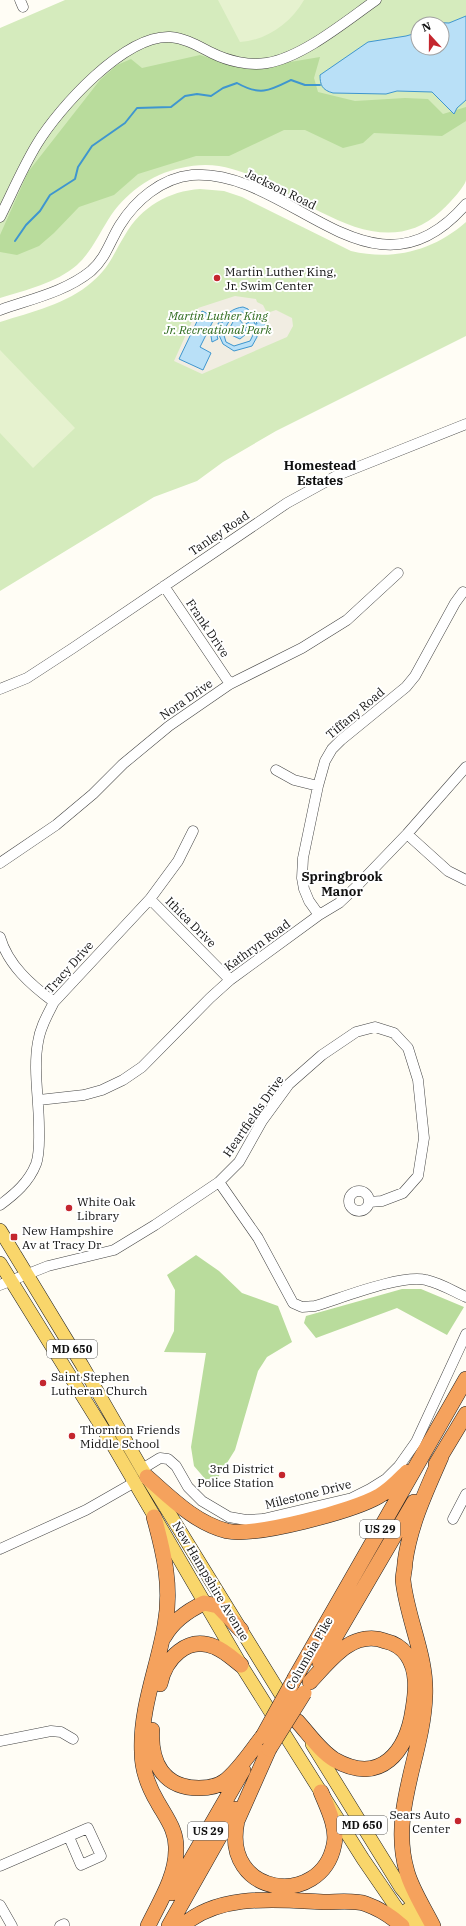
<svg xmlns="http://www.w3.org/2000/svg" width="466" height="1926" viewBox="0 0 466 1926" font-family="'IBM Plex Serif',serif">
  <style>
    .green { fill: #d5ebbd; fill-rule: evenodd }
    .forest { fill: #b9dc9c }
    .pitch { fill: #e6f2cf }
    .plaza { fill: #f1ede2; fill-rule: evenodd }
    .water { fill: #b9e0f7; stroke: #3f96cf; fill-rule: evenodd }
    .lines { fill: none; stroke-linecap: round; stroke-linejoin: round }
    .stream { stroke: #3f96cf; stroke-width: 2 }
    .minor-casing { stroke: #444; stroke-width: 11 }
    .major-casing { stroke: #222; stroke-width: 14 }
    .highway-casing { stroke: #222; stroke-width: 16 }
    .minor { stroke: #fff; stroke-width: 10 }
    .major { stroke: #f9d66b; stroke-width: 13 }
    .highway { stroke: #f5a25d; stroke-width: 15 }
    .highway-bridge-casing { stroke: #222; stroke-width: 16; stroke-linecap: butt }
    .highway-bridge { stroke: #f5a25d; stroke-width: 15 }
    .poi-dot { fill: #c4262e; stroke: #fff; stroke-width: 1.5 }
    .labels { text-anchor: middle; dominant-baseline: central; stroke-width: 4; stroke-linejoin: round; paint-order: stroke }
    .shield { fill: #fff; stroke: #585858; stroke-width: 1 }
    .shield-label { font-size: 11px; font-weight: bold; fill: #111 }
    .street-label { font-size: 12px; fill: #111; stroke: #fff }
    .poi-label { font-size: 12px; fill: #111; stroke: #fff; text-anchor: start }
    .park-label { font-size: 12px; font-style: italic; fill: #2f6b1f; stroke: #fff }
    .neighbourhood-label { font-size: 13px; font-weight: bold; fill: #111; stroke: #fff }
  </style>
  <rect width="100%" height="100%" fill="#fffdf5"/>
  <path class="green" d="M65,0H466C466,42 466,83 466,125C466,143 466,163 466,180C465,187 447,206 441,211C375,272 297,186 232,169C216,164 198,164 181,168C151,174 124,194 108,220C98,236 91,252 77,265C56,283 26,290 0,298V28ZM418,24H442V48H418Z
    M200,189L224,191L242,197L351,251C393,261 433,251 466,222V336L276,431L223,462L197,481L154,497L0,591V322C31,312 67,304 92,282C110,267 113,254 125,235C141,207 169,191 200,189Z"/>
  <path class="forest" d="M200,55L248,69L320,57L314,78L318,92L355,101L405,98L428,99L443,114L466,107V121L442,136L374,133L363,143L343,148L305,130H284L229,156H196L138,174L114,195L79,207L54,233L39,246L17,255L0,252V235L28,172L100,80L117,65L131,59L142,68Z
    M196,1255L219,1271L242,1293L278,1306L292,1342L267,1357L258,1371L235,1450L212,1487L194,1466L191,1447L206,1353L164,1352L174,1331L175,1290L167,1275Z
    M402,1289H421L464,1307L447,1335L397,1308L316,1338L304,1323L306,1316Z"/>
  <path class="pitch" d="M218,0H304C290,24 267,40 240,42Z
    M0,350L75,428L33,468L0,433Z"/>
  <path class="plaza" d="M235,296L256,299L257,302L263,305L267,313L276,310L292,318L293,326L287,337L202,374L174,361L198,308ZM243,307L255,324L257,325V321L262,327L257,330L255,341L234,351L223,344L219,335L217,336L215,331L219,329L224,318ZM202,311L215,317L200,347Z
    M242,312L246,314L249,322L244,325L237,319L234,320L230,326L232,335L238,337L245,328L250,326L253,335L250,341L234,346L226,342L223,332L232,316Z"/>
  <path class="water" d="M466,16V100L457,108L454,114L432,92L397,91L386,94L333,93C322,90 320,85 320,75L368,42L406,36L413,34L418,28V48H442V24H422L428,22L449,23Z
    M243,307L248,309L255,324H257L256,321L262,319L268,321L265,324L266,327H262L257,330V337L252,346L234,351L223,344L219,335L217,336L218,339L212,342L211,336L213,332L219,329L218,323H222C225,314 233,308 243,307ZM242,312L246,314L249,322L244,325L239,319L234,320L227,333L240,339L246,334L245,328L250,326L253,335L250,341L234,346L226,342L223,332L232,316Z
    M202,311L215,317L200,347L211,353L203,370L179,359Z"/>
  <g class="lines">
    <path class="stream" d="M15,241L26,225L40,211L50,195L75,179L78,167L92,146L125,123L137,108L171,107L185,96L197,94L211,96L223,88L237,83C260,96 269,91 291,80L305,85H320"/>
    <g class="minor-casing">
      <path id="minor" d="M20,0L23,7
        M0,217C12,193 23,167 37,144C59,108 124,35 170,37C185,38 198,46 212,53C228,61 249,66 267,63C303,57 346,21 376,0
        M0,310C31,299 65,292 91,271C106,258 110,241 120,225C135,201 161,178 192,175C291,168 372,313 466,204
        M164,586L230,684
        M0,689L27,678L73,648L287,503L338,475L466,424
        M276,770L294,780L318,786
        M407,834L448,871L466,880
        M0,863L56,825L93,794L123,764L169,726L230,684L302,648L347,620L398,573
        M150,899L230,980
        M319,915L309,901L304,889L302,878L303,858L318,786L325,761L332,749L341,740L406,687L415,676L455,603L463,592
        M0,937C8,965 31,985 54,1002
        M39,1100L84,1095L102,1090L123,1080L142,1067L210,998L230,980L319,915L339,903L356,887L407,834L466,767
        M219,1182L258,1238L293,1303L302,1307L315,1306C342,1298 401,1274 426,1280C440,1283 453,1291 466,1297
        M349 1201a10 10 0 1 1 20 0a10 10 0 1 1-20 0Z
        M0,1205C15,1194 29,1182 36,1164C40,1153 39,1139 39,1128C39,1099 33,1069 38,1042C40,1027 48,1014 54,1002L150,899L178,861L193,831
        M0,1285L48,1266L114,1250L155,1225L219,1182L239,1162L262,1121L289,1084L322,1055L356,1032L375,1027L394,1033L408,1048L418,1080L424,1138L418,1176L403,1193L382,1201L369,1202
        M142,1469L160,1458L168,1459L176,1466L188,1487L202,1501L229,1517L246,1520L263,1519L352,1498L370,1489L386,1479L399,1466L416,1442L466,1334
        M453,1519L466,1494
        M0,1549L86,1510L135,1482
        M0,1741L51,1731L61,1732L73,1739
        M0,1866L88,1828L101,1856L81,1865L69,1837
        M0,1905L12,1926
        M60,1926L64,1924V1926"/>
    </g>
    <g class="major-casing">
      <path id="major" d="M0,1230L82,1365L142,1469L288,1706
        M0,1263L111,1442L241,1665L363,1859L409,1926
        M312,1744L401,1888L422,1914
        M408,1909L420,1926"/>
    </g>
    <g class="highway-casing">
      <path id="highway" d="M436,1464L466,1414
        M147,1477C171,1498 195,1523 227,1531C256,1537 353,1511 379,1496C390,1490 398,1481 407,1472
        M164,1637C173,1621 187,1611 204,1603L218,1606L241,1630
        M320,1663L414,1502
        M295,1678L466,1379
        M160,1684C165,1659 187,1635 215,1647C225,1651 233,1659 241,1665
        M297,1721C309,1734 320,1751 335,1760C381,1786 407,1751 413,1709C416,1691 418,1671 407,1655C402,1648 394,1643 385,1641C372,1636 358,1639 347,1646C333,1655 322,1669 310,1682
        M152,1730C150,1762 163,1788 199,1788C208,1788 217,1787 225,1781C240,1769 251,1751 263,1736
        M269,1749L237,1821C221,1897 321,1909 334,1845C338,1828 327,1807 321,1792
        M172,1893L243,1770
        M148,1926C159,1903 176,1877 176,1850C177,1831 167,1819 158,1803C149,1788 142,1770 142,1752C140,1708 158,1667 165,1625C172,1587 164,1553 154,1517
        M169,1926L235,1809
        M182,1926C220,1892 280,1900 326,1902C338,1902 355,1900 366,1904C380,1909 391,1916 402,1926
        M433,1926C424,1908 412,1890 407,1872C389,1811 423,1756 425,1696C427,1656 407,1619 403,1580C403,1575 405,1568 405,1562C410,1525 426,1491 441,1457"/>
    </g>
    <use href="#minor" class="minor"/>
    <use href="#major" class="major"/>
    <use href="#highway" class="highway"/>
    <g class="highway-bridge-casing">
      <path id="highway-bridge" d="M263,1736L295,1678
        M269,1749L304,1693"/>
    </g>
    <use href="#highway-bridge" class="highway-bridge"/>
  </g>
  <g class="poi-dot">
    <circle cx="217" cy="278" r="4"/>
    <circle cx="69" cy="1208" r="4"/>
    <rect x="10" y="1233" width="8" height="8" rx="2"/>
    <circle cx="43" cy="1383" r="4"/>
    <circle cx="72" cy="1436" r="4"/>
    <circle cx="282" cy="1475" r="4"/>
    <circle cx="458" cy="1821" r="4"/>
  </g>
  <g class="labels">
    <g class="shield">
      <rect x="47" y="1340" width="50" height="18" rx="3"/>
      <rect x="360" y="1520" width="40" height="18" rx="3"/>
      <rect x="337" y="1816" width="50" height="18" rx="3"/>
      <rect x="188" y="1822" width="40" height="18" rx="3"/>
    </g>
    <g class="shield-label">
      <text x="72" y="1349">MD 650</text>
      <text x="380" y="1529">US 29</text>
      <text x="362" y="1825">MD 650</text>
      <text x="208" y="1831">US 29</text>
    </g>
    <g class="street-label">
      <text transform="translate(281 189) rotate(26)">Jackson Road</text>
      <text transform="translate(219 533) rotate(-34)">Tanley Road</text>
      <text transform="translate(208 628) rotate(56)">Frank Drive</text>
      <text transform="translate(186 699) rotate(-35)">Nora Drive</text>
      <text transform="translate(355 713) rotate(-40)">Tiffany Road</text>
      <text transform="translate(191 922) rotate(45)">Ithica Drive</text>
      <text transform="translate(257 945) rotate(-36)">Kathryn Road</text>
      <text transform="translate(69 967) rotate(-48)">Tracy Drive</text>
      <text transform="translate(253 1116) rotate(-55)">Heartfields Drive</text>
      <text transform="translate(308 1494) rotate(-14)">Milestone Drive</text>
      <text transform="translate(211 1581) rotate(59)">New Hampshire Avenue</text>
      <text transform="translate(309 1653) rotate(-60)">Columbia Pike</text>
    </g>
    <g class="poi-label">
      <text x="225" y="271">Martin Luther King,<tspan x="225" dy="14">Jr. Swim Center</tspan></text>
      <text x="77" y="1201">White Oak<tspan x="77" dy="14">Library</tspan></text>
      <text x="22" y="1230">New Hampshire<tspan x="22" dy="14">Av at Tracy Dr</tspan></text>
      <text x="51" y="1376">Saint Stephen<tspan x="51" dy="14">Lutheran Church</tspan></text>
      <text x="80" y="1429">Thornton Friends<tspan x="80" dy="14">Middle School</tspan></text>
      <text x="274" y="1468" text-anchor="end">3rd District<tspan x="274" dy="14">Police Station</tspan></text>
      <text x="450" y="1814" text-anchor="end">Sears Auto<tspan x="450" dy="14">Center</tspan></text>
    </g>
    <g class="park-label">
      <text x="218" y="315">Martin Luther King<tspan x="218" dy="14">Jr. Recreational Park</tspan></text>
    </g>
    <g class="neighbourhood-label">
      <text x="320" y="465">Homestead<tspan x="320" dy="15">Estates</tspan></text>
      <text x="342" y="876">Springbrook<tspan x="342" dy="15">Manor</tspan></text>
    </g>
  </g>
  <g transform="translate(430 36) rotate(339)"><circle r="19" fill="#ffffff" stroke="#a0a0a0"/>
  <path d="M0-3L7 15L0 10L-7 15Z" fill="#c4262e"/>
  <text y="-6" font-size="11" font-weight="bold" text-anchor="middle" fill="#111111">N</text>
  </g>
</svg>
